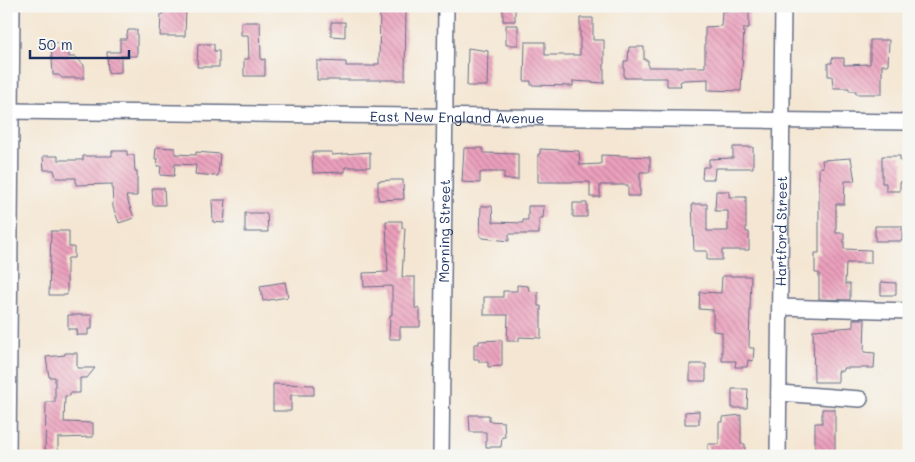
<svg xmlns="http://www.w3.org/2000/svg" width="915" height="462" viewBox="0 0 915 462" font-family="Mali,sans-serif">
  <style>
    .building { fill: url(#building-back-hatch) }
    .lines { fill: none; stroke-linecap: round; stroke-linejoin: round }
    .minor-casing { stroke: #676f87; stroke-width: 18 }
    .minor { stroke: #fff; stroke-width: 15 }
    .labels { text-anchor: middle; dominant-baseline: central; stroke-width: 4; stroke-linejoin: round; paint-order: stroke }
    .street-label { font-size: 14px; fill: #1b2f5e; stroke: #f6f6f2 }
  </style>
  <defs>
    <pattern id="building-back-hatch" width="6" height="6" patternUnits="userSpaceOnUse" patternTransform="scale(1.25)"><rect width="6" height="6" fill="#eca0bc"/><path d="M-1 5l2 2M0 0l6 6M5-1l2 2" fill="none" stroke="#be839c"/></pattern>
  </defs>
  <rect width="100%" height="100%" fill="#f6f6f2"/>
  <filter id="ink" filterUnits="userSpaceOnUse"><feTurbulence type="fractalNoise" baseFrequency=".02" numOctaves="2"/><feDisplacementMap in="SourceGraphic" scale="10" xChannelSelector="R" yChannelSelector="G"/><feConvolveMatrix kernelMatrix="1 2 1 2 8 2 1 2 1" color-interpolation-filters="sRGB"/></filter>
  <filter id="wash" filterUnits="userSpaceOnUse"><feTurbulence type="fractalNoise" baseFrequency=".0096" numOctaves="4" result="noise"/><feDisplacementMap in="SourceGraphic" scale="20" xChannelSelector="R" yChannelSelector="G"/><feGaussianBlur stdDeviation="1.12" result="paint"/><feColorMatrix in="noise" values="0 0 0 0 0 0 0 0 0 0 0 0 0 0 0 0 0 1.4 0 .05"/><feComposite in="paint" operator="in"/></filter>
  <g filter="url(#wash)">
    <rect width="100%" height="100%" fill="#f4e6d2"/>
    <g id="blocks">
      <path class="building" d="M163,6L186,8L185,36H160L161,14H163Z
        M380,6H406L405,80H317V61L346,62V66H375V64H379Z
        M503,8L515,9V21H503Z
        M722,11H749V28H744L741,91L708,90V79L684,80L680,82L681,86H667V78H624V61H628L629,47H644V60H648V67H705V27L721,26Z
        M580,18H593V40H604V83L573,81V86L531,85V81H524L525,42H545V55H580Z
        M241,22H260L261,60L265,59V76H244V59H249L248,35H241Z
        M331,22H345V37L331,36Z
        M506,25H518V45H506Z
        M128,30H137V56H121V72L108,73L107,52H120V39H126Z
        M870,40H889L888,65H882V94H856V91H849V88H833L832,76H828V63H832V58H844V65L870,64Z
        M51,43H69V57H75L84,65V78H62L59,75H53Z
        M198,44H214V51H219V67H197Z
        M468,48L488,51L487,86H467Z
        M156,147L175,148V154L196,155V152L220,154L218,176L195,174L196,165L175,164L174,176L160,175L161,166H157L158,159H155Z
        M733,147H753V168H715L714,179H702L703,167H709V159L733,158Z
        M464,148H482L484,153L518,154V180L504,179V172H483L480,173V183L462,182Z
        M540,149L579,151L580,165L601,164V155L650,157V172H640V196H628V185H600V197H590V182H538V154H540Z
        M112,151H127V155H134L135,171H137V196H126L134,218L119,223L113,207L112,184L76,185V178H56L54,170H44L43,156H58V160H83V156H112Z
        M312,152H332V155L370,152V167H345V172L313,173Z
        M882,156H900V161H903V182H900V191H886V183H882Z
        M851,158L855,181H845L844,204H836V233H844V249L871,250V263H846L845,284H850V300L819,299V273H815V253H819V168L823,167L822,160Z
        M392,180H403L404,199L378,200V181Z
        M152,188H164L165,205H153Z
        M716,191H729V197H746V232H749V250H722V260H707V251H694L692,204H707V231H728V211H715Z
        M212,200H226L224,223L213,222Z
        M573,203H587V217H573Z
        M481,206H492L493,222L523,223V220H528V206H544L543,218H539V234H509V241L483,238L480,236Z
        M245,213H267L268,232H245Z
        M386,221H402V228H405L402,277H415V308L420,309V327H400V339H389L390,315H392V286L364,287L363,273L388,272Z
        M875,226H902V241H875Z
        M51,231H69V247H74V258H68L67,264V295H49Z
        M722,276H751L749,346L750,348H754L753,361L748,360L747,367H735L736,361H722V332L713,331V310L699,309L700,292L721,293Z
        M285,282L288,297L263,301L260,286Z
        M881,282L896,283V295H881Z
        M517,285L528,286L529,291L538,292V306H541V338L519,337V341H507L508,315H484V297H503V291H517Z
        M68,315H92V329H88V335H76L77,329H68Z
        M853,319H865L864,352L875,353L874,368H843V371H838V382H814L813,330L853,327Z
        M502,340V366L488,367V362H479V359H474V344H479V341Z
        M65,353H77V368H95L87,378H80V393H70V396H65L64,422L93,423V437L58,438V456H45L46,402H55V377H49L46,357L65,355Z
        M690,364H706V381H690Z
        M273,384L314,385V395H291V411H273Z
        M732,389H748L747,408H732Z
        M822,409H835V450H815V423H822Z
        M699,411V424H685V412Z
        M469,415H489V421L504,422L505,437H502L501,447H486V432H470Z
        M741,415V444H745V456H708V444H719V422H723V417Z"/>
    </g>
  </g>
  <g filter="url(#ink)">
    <use href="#blocks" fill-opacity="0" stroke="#676f87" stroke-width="1"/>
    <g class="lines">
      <g class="minor-casing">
        <g id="minor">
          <path id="s1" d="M6,111L909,122"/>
          <path d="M780,307L909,311"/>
          <path d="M779,393L860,399"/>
          <path d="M8,456L12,6"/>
          <path id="s2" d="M441,456L446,6"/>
          <path id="s3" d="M778,456L783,6"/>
        </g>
      </g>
      <use href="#minor" class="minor"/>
    </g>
  </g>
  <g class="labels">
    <g class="street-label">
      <text stroke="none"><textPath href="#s1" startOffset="451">East New England Avenue</textPath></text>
      <text stroke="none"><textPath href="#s2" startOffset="225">Morning Street</textPath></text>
      <text stroke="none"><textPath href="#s3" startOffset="225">Hartford Street</textPath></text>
    </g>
  </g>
  <rect width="915" height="462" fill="none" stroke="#f6f6f2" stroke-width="25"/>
  <path d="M30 50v8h99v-8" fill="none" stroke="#1b2f5e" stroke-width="2.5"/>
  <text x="38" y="50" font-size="15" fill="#1b2f5e" stroke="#f6f6f2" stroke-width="4" paint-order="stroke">50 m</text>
</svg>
